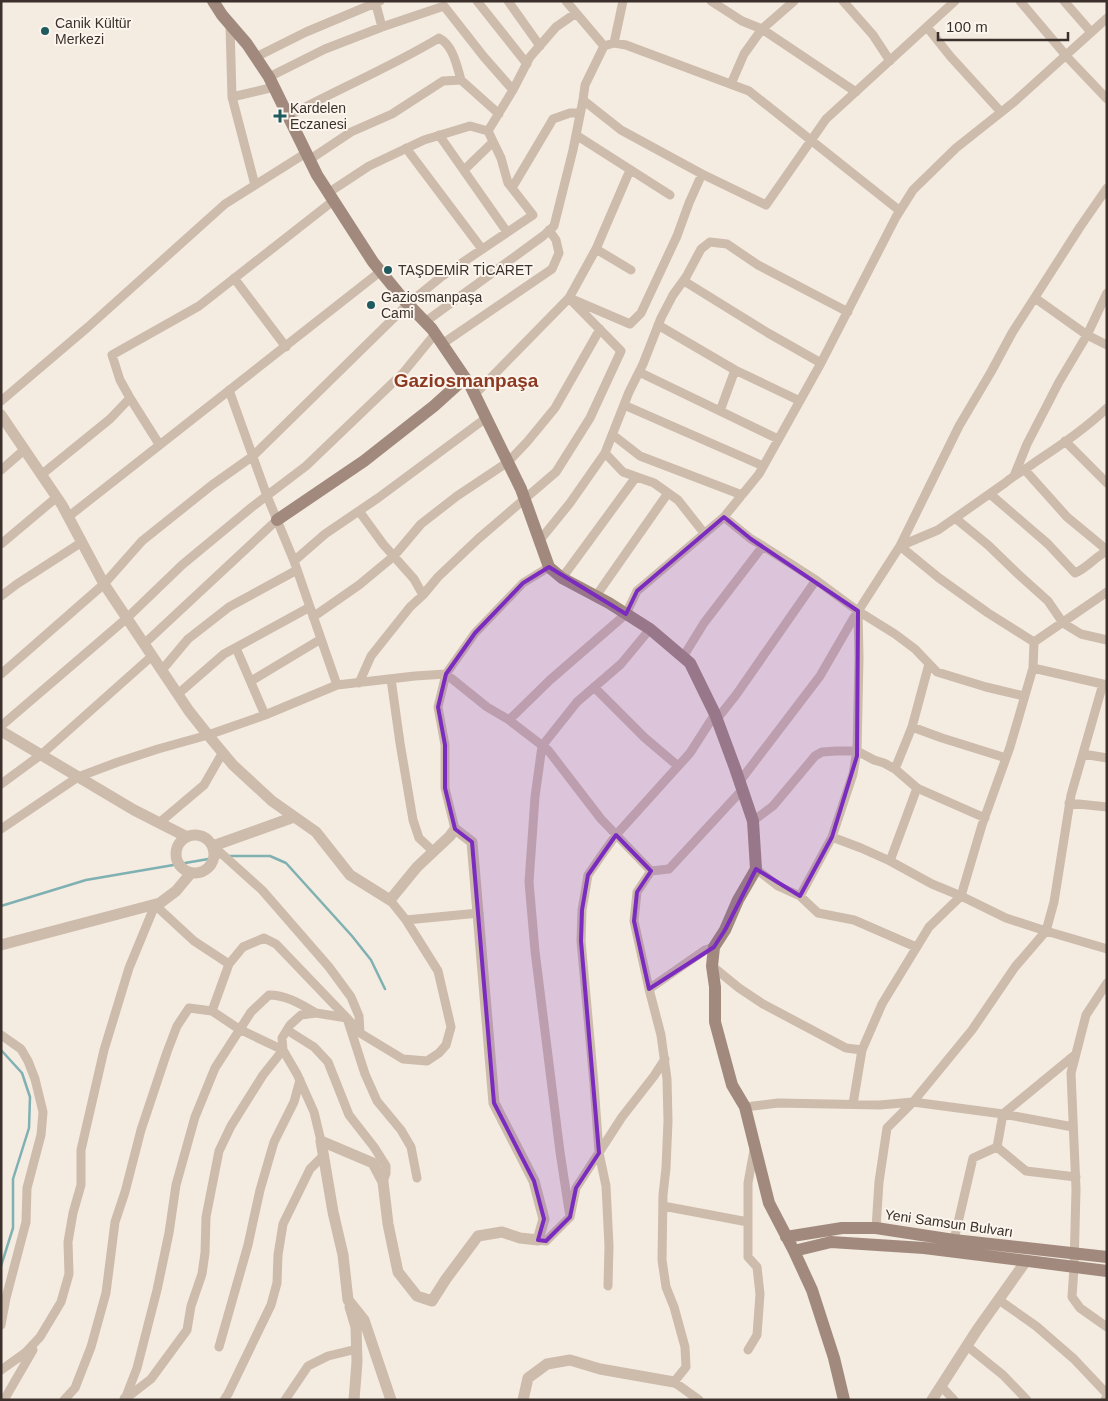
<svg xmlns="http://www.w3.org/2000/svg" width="1108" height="1401" viewBox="0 0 1108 1401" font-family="Arial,sans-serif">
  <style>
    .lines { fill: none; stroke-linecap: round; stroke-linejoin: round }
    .stream { stroke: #7fb0b2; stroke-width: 2.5 }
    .minor { stroke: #cdbbac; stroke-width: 9 }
    .tertiary { stroke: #cdbbac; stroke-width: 11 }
    .secondary { stroke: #a18a7d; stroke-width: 12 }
    .marked { fill: #7b2cbf; fill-opacity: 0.2; stroke: #7b2cbf; stroke-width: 4; stroke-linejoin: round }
    .poi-dot { fill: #1f5a5e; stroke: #fbf5ee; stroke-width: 2 }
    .labels { text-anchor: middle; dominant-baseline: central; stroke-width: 4; stroke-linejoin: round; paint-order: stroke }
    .poi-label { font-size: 14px; fill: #3b302b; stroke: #fbf5ee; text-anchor: start }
    .street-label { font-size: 14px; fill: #3b302b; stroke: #fbf5ee }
    .district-label { font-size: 19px; font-weight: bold; fill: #8c3b22; stroke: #fbf5ee }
  </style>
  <rect width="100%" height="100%" fill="#f4ebe1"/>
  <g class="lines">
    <path class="stream" d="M228,856H270L286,863L352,936L371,960L385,989
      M1,906L86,880L220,857
      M1,1050L22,1073L30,1097L29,1128L13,1179V1228L1,1266"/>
    <path class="minor" d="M375,1L382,27
      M477,1L527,64
      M508,1L540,46
      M566,1L604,46L614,43L626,45L749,91L900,211
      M711,1L742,21L762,29L856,92
      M843,1L873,35L890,61
      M1020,1L1069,59L1107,99
      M1064,1L1091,32
      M230,25L232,97
      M927,27L950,56L1001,112
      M614,43L623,1
      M604,46L585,85L583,100L621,130L702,174L766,205L826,119L955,1
      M256,57L306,32L380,1
      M269,77L325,49L382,27L444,6L484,57L513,90
      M731,84L744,54L762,29L794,1
      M288,116C338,89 391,67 439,38C453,45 457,66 461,80
      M439,135L507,232
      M576,135L670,195
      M406,148L482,249
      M309,160L351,132L392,114L443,81L461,80L499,114
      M464,170L493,142
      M255,185L232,97L274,87
      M512,188L553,119L570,113H580
      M328,193L369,166L424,140L470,126L488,131L513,90L530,57L556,27L576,13
      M596,249L631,270
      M234,278L286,347
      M684,281L768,333L821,363
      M1035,298L1087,335L1107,345
      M574,300L630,324L641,313L677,236L689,203L702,174
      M425,322L543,236L554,226L573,150L583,100
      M658,325L735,370L720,411
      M442,344L552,269L559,253L556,240L549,230
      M735,370L800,401
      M639,372L778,439
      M229,390L267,496L294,561L337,685
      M475,394L569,298L596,249L630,170
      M130,398L159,444
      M1,401L88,327L225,204L306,153
      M624,405L763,466
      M1107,408C1085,429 1059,446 1034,463C1025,470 1014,475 1005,483L938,530L900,546L939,578L988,613L1034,642L1107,592
      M613,435L640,456L742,495
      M1065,441L1107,483
      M605,453L623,472L654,483L678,500L704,533
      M1,470L24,450
      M1025,470L1067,517L1107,550
      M41,475L110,419L130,398L120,380L112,355L199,306L333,201
      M1014,476L1027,444L1059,382L1087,335L1107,293
      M990,494L1048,544L1075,573C1087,568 1095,557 1107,551
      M359,511L383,544L414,579L423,595
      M68,517L381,271
      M724,517L751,539L763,546L816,580L858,611L895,634L915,649L937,672L986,687L1024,696
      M955,518L988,545L1018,574L1048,601L1063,623L1081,634L1107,640
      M540,540L570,503L605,453L629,392L643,364L661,318L673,295L686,277L701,249L710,242L727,244L758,265L848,312
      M1,544L57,497
      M294,561L325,534L378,498L486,418
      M562,578L636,477
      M1,596L17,584L82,542
      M596,596L668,493
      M313,617L359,585L394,556L421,524L457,496L508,462L527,442L555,408L600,329
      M144,644L277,520
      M236,648L265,715
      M683,657L704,623L763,546
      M1033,668L1107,685
      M162,670L188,639L229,607L297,570
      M1,674L104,584L142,541L212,485L253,456L408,304L441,277L533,215L508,183L501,158L488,131
      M391,679L400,743L413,820L419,838L434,852
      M251,681L321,639
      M359,683L371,656L410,607L423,595L438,577L478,539L556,472L590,418L621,351L569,298
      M594,687L645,738L678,766
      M178,694L224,654L310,607
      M717,719L736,695L816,580
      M509,720L550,680L626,614L637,591L724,517L759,474L821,363L896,217L913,190L956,148L1014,102L1107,18
      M1,726L127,618L182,565L252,507L306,466L403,373L435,334
      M912,727L942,738L1006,758
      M1083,754L1107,758
      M895,769L912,727L929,664
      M740,781L820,676L853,619L900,546L959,426L991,372L1012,333L1080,227L1107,188
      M1,784L42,754L152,656
      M1069,803L1107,807
      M753,821L773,806L815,756L822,752L836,751H857L874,760L884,763L895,769L917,788L985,818
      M159,823L204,785L223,752
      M1,829L78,777L118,762L158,749L208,735L265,715L337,685L415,676L446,674L475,633L523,583L549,567
      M455,829L445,788V745L438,707L446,674L487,707L509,720L548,750L601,819L651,871L637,892L634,921L649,989
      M832,837L861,848L890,861L932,884L961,896L1006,918L1046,931L1107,949
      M213,846L262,890L329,967L351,997L359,1016L360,1033
      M890,861L917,788
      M756,869L778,886L800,896L818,913L854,920L916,947
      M651,871L669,869L743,789
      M800,896L832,837L853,774L857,751L859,658L858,611
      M406,920L479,913
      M712,966L739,988L763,1004L846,1048L862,1050
      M1107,983L1086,1015L1071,1073L1076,1189L1074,1268L1072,1297L1080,1308L1107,1327
      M212,1011L229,964L243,947L264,938L276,944L347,1018L365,1074L377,1101L401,1130L411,1147L417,1178
      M287,1030L314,1047L328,1062L349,1115L374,1147L386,1166V1173L383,1182
      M1,1035L21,1049L28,1061L35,1079L43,1112L41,1135L27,1188L26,1222L6,1298L1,1325
      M853,1104L862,1050L882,1004L929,927L961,896L982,825L1010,747L1033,668L1034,642
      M745,1107L778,1103L880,1105L913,1102L1003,1114L1073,1127
      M321,1141L314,1112L297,1074L283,1050L282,1038L290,1025L301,1015L316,1013L347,1018L360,1033L403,1059L427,1061L439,1053L446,1045L451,1027L438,971L406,920L390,900
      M1076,1177L1026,1171L997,1147L1003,1114L1076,1054
      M663,1206L748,1222
      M570,1217L560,1152L535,951L529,882L535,797L542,746L577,702L621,664L650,629
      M876,1228L879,1182L887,1128L913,1102L972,1030L1015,967L1046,931L1054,902L1071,795L1103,684
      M538,1240L546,1241L570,1217L576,1188L622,1117L654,1076L665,1059
      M954,1240L973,1158L997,1147
      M608,1286L609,1246L606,1186L599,1153L594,1084L581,941L582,910L588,875L601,856L616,835L690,753L715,714
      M999,1300L1036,1326L1074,1359L1107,1394
      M967,1346L1003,1375L1027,1400
      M219,1347L248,1245L260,1190L274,1142L294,1102L300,1080
      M748,1350L757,1335L760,1294L757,1267L748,1257V1183L754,1150
      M1,1370L25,1353L40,1337L61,1302L69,1274L68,1242L73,1213L81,1185V1150L104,1050L129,968L155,905L194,941L229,964
      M941,1386L954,1400
      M125,1399L137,1368L157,1290L169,1233L176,1185L195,1117L215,1068L251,1012L269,995C287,995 302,1005 316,1013
      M4,1400L33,1350
      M64,1400L75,1388L91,1347L106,1293L115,1222L125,1192L141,1130L167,1052L177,1026L189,1008L212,1011L239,1029L283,1050L263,1075L231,1126L219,1151L206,1217L205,1253L202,1274L191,1306L187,1330L151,1379L125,1399
      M224,1400L228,1394L271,1305L277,1283L278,1255L283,1224L310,1169L324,1155
      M285,1400L308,1366L328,1356L357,1349
      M699,1400L674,1382L686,1367L685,1347L674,1307L666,1287L662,1260L663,1195L666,1168L668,1121L667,1079L661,1035L649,989L705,950L714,947"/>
    <path class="tertiary" d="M1,415L62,505L104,584L189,711L208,735L233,765L272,801L316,832L350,875L390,900L417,867L450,836L455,829L472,842L494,1103L534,1181L544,1219L538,1240L520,1238L502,1232L478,1236L446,1279L432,1301L417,1296L398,1272L388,1224L383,1182L373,1163L321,1141
      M1,731L134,810L187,837
      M176 854a19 19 0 1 1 38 0a19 19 0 1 1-38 0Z
      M213,846L294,817
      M1,945L160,903L176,891L191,873
      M321,1141L333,1212L343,1255L348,1300L364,1320L391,1400
      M350,1307L356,1327L357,1362L354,1400
      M125,1400V1399
      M523,1400L528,1378L547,1364L570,1360L600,1369L674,1382
      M932,1400L977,1330L1026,1261
      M1106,1400L1107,1399"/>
    <path class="secondary" d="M213,1L222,15L247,44L269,77L317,175L373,262L404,300L432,329L470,385L521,489L549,567L562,578L609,603L650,629L690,663L715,714L735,768L753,821L756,869L738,900L725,930L714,947L712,966L715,987V1022L732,1085L745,1107L769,1203L794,1251L812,1290L834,1358L844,1400
      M277,520L364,461L434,406L465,378
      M786,1237L842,1228H876L954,1240L1107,1257
      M794,1251L831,1242L924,1248L1107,1271"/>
  </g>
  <path class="marked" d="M724,517L751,539L858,611L857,756L832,837L800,896L756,869L725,930L714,947L649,989L634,921L637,892L651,871L616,835L588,875L582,910L581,941L599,1153L576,1188L570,1217L546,1241L538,1240L544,1219L534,1181L494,1103L472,842L455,829L445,788V745L438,707L446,674L475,633L523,583L549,567L626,614L637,591Z"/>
  <g class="poi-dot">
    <circle cx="45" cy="31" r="5"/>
    <path d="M277.5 108.5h5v5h5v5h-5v5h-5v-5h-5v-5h5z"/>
    <circle cx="388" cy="270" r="5"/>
    <circle cx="371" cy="305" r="5"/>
  </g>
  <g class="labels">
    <g class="poi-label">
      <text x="55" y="23">Canik Kültür<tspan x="55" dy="16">Merkezi</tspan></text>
      <text x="290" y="108">Kardelen<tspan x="290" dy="16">Eczanesi</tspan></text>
      <text x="398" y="270">TAŞDEMİR TİCARET</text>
      <text x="381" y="297">Gaziosmanpaşa<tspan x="381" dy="16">Cami</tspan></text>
    </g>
    <g class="street-label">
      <text transform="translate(949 1223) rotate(8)">Yeni Samsun Bulvarı</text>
    </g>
    <g class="district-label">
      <text x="466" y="380">Gaziosmanpaşa</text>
    </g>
  </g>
  <rect width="1108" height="1401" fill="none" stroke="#3b302b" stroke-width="5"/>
  <path d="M938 32v8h130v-8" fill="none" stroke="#3b302b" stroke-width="2.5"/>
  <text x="946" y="32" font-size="15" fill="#3b302b" stroke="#fbf5ee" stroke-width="4" paint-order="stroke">100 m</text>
</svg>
